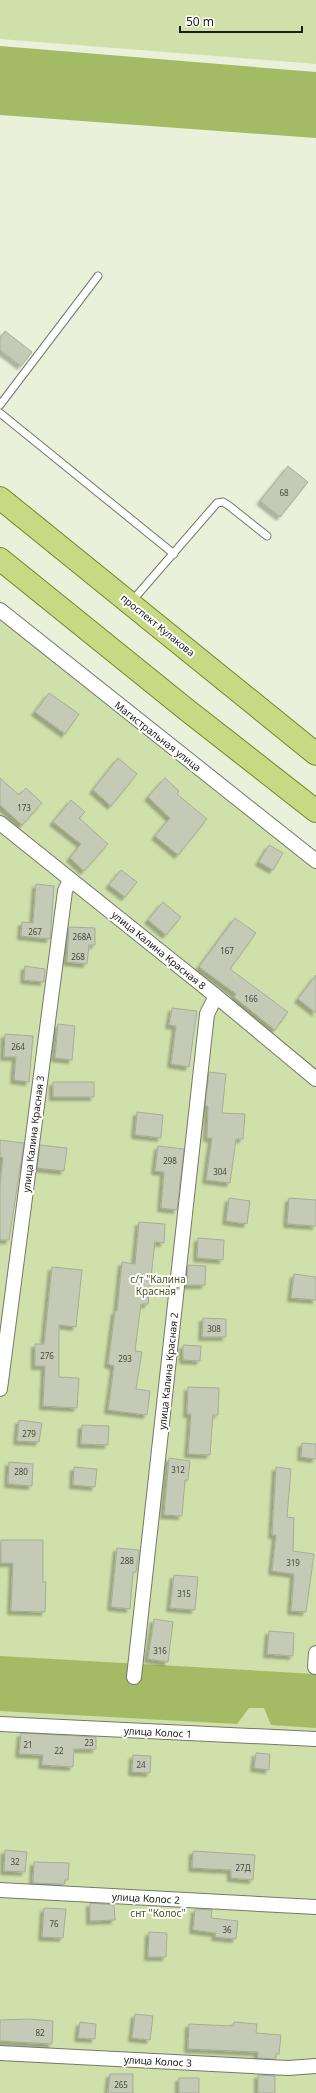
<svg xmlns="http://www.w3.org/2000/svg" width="316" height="2093" viewBox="0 0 316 2093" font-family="'Noto Sans',sans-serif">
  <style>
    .green { fill: #d0e0ab }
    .forest { fill: #a4bb66 }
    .building { fill: #c4cab5; stroke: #a6ad98; filter: url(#shadow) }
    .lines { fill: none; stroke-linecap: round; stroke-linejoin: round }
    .lane-casing { stroke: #737966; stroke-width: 9 }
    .street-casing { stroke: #737966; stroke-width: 16 }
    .primary-casing { stroke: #728726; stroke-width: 24 }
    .lane { stroke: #fff; stroke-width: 7 }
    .street { stroke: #fff; stroke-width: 14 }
    .primary { stroke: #c7d982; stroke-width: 22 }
    .labels { text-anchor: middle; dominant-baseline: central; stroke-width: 4; stroke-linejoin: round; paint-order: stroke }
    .number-label { font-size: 8px; fill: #46493e }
    .street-label { font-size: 10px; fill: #1c1e16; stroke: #fff }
    .park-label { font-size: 10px; fill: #4c5a1e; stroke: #fff }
  </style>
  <defs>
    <filter id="shadow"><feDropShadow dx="-3.5" dy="3.5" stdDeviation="1" flood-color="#0004"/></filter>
  </defs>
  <rect width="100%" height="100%" fill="#eaf1db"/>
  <path class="green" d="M0,0H316V64L0,39Z
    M0,610L316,853V2093H0Z"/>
  <path class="forest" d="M0,46L316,72V138L0,115Z
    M0,1656L316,1674V1728L271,1725L264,1708H249L237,1724L0,1711Z"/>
  <path class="building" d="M5,331L32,352L21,366L0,350V338Z
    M288,466L308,482L280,517L260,501Z
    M49,693L79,714L65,734L35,712Z
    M118,758L137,774L111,806L93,790Z
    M0,778L19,795L26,788L42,803L22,825L0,805Z
    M165,778L179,791L177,794L207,819L178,855L155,836L170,818L148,797Z
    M71,800L85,812L79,818L108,844L84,871L70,858L81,844L53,822Z
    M269,845L283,853L273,870L259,862Z
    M121,870L137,882L125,897L109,885Z
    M36,884L54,886L50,939L21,936L22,922L33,923Z
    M163,902L181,917L166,935L148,920Z
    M235,918L256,933L230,969L288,1012L275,1030L234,997L236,994L199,967Z
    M69,927L95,928V945H89L87,964L67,962Z
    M25,966L45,969L44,982L24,980Z
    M316,975V1013L298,999Z
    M172,1008L197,1011L189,1067L171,1064L176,1026L169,1025Z
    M58,1024L75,1026L72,1060L55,1058Z
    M5,1034L33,1036L29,1082L14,1080L16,1057H4Z
    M209,1072L226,1074L222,1113L245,1114L243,1139H236L230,1183L206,1180L212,1138H207L208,1106H205Z
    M53,1082H94V1097H53Z
    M137,1112L163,1115L161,1138L135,1135Z
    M0,1140L24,1143L9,1240H0V1185L3,1158L0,1157Z
    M40,1145L67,1148L64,1171L37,1168Z
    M158,1146L184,1149L177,1210L161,1208L164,1172L155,1171Z
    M229,1198L250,1201L247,1224L226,1221Z
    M289,1198L316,1200V1226L287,1224Z
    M139,1222L165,1224L164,1243L155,1242L148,1304H141L135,1351L142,1352L136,1389L150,1391L147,1415L108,1410L114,1366L108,1364L115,1311H117L122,1262L135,1264Z
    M198,1238L224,1240L223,1260L197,1258Z
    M188,1265L206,1266L205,1285H187Z
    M52,1267L82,1270L76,1327L59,1325V1377L79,1378L77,1408L43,1406L45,1366H35V1344H44Z
    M294,1274L316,1277V1300L291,1298Z
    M203,1318L226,1319V1337H202Z
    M183,1345L201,1346L200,1361L183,1360Z
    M188,1387L219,1388L218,1415H213L210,1455L188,1454L191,1414H187Z
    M19,1420L42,1423L39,1442L17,1441Z
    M82,1425L109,1426L108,1445L81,1444Z
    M302,1443L316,1444V1459L301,1457Z
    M169,1458L190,1461L188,1480H185L182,1516L164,1515Z
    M9,1462L33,1464L32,1486L8,1484Z
    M74,1467L97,1469L95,1487L73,1485Z
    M276,1467L291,1469L287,1517L294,1518L293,1551L314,1554L306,1612L291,1611L294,1574L272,1571L276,1535H272Z
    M1,1540H43V1582H46L45,1612L11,1611L13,1563H1Z
    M117,1548L139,1550L136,1572H133L130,1609L111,1607Z
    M174,1575L198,1577L195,1610L170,1608Z
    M154,1619L173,1622L168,1662L148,1659Z
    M269,1631L294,1633L293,1656L267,1654Z
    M21,1733L96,1737V1749H74L73,1767L42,1765L43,1755L19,1754Z
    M256,1753L270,1754L269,1770L254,1768Z
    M133,1755L151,1756L150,1773L132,1772Z
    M5,1850L27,1852L25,1872L4,1871Z
    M193,1851L255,1855L253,1880L231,1878V1870L192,1868Z
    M34,1862L69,1863L68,1880H65L64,1884L33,1883Z
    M90,1903L114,1905L115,1920L90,1921Z
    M44,1908L66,1909L63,1938L42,1937Z
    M195,1909L212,1910L211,1918L238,1921L236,1939L215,1937L216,1933L193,1930Z
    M149,1932L167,1933L166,1957H148Z
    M135,2014L153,2016L150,2040L132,2038Z
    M28,2019L53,2021L52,2044L0,2041V2020Z
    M80,2022L96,2024L95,2039L78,2038Z
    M234,2022L257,2024L256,2033L281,2035L279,2054H276L275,2059L258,2058V2052L188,2049L189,2024L233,2026Z
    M110,2074H133V2093H108Z
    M258,2075L275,2076V2093H258Z
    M179,2078H199V2093H179Z"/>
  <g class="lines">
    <g class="lane-casing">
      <path id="lane" d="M0,405L98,276
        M0,413L174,554
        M132,601L217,503L223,502L228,505L267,536"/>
    </g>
    <g class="street-casing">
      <path id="street" d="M0,610L316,861
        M0,823L216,996L316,1079
        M0,1389L65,891L70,880
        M315,1667L316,1653
        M134,1677L207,1014L216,996
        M0,1724L316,1739
        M0,1890L316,1907
        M0,2053L288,2068L316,2066"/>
    </g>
    <g class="primary-casing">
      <path id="primary" d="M0,498L316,754
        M0,559L187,710L316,811"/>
    </g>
    <use href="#lane" class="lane"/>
    <use href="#street" class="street"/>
    <use href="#primary" class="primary"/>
  </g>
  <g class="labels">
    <g class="number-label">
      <text x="284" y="492">68</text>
      <text x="24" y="807">173</text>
      <text x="35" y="931">267</text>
      <text x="82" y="936">268А</text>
      <text x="227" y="950">167</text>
      <text x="78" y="956">268</text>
      <text x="251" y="998">166</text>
      <text x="18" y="1046">264</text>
      <text x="170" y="1160">298</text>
      <text x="220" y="1171">304</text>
      <text x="214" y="1328">308</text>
      <text x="47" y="1355">276</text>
      <text x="125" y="1358">293</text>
      <text x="29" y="1433">279</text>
      <text x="178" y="1469">312</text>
      <text x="21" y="1471">280</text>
      <text x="127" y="1560">288</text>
      <text x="293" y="1562">319</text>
      <text x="184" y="1593">315</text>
      <text x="160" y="1650">316</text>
      <text x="89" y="1742">23</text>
      <text x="28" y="1744">21</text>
      <text x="59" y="1750">22</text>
      <text x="141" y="1764">24</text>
      <text x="15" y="1861">32</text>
      <text x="243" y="1867">27Д</text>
      <text x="54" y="1923">76</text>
      <text x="227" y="1929">36</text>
      <text x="40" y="2032">82</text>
      <text x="121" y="2084">265</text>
    </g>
    <g class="street-label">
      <text transform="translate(158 625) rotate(39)">проспект Кулакова</text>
      <text transform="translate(158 736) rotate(38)">Магистральная улица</text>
      <text transform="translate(159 950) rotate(39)">улица Калина Красная 8</text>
      <text transform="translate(33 1134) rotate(-83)">улица Калина Красная 3</text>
      <text transform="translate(168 1371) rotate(-84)">улица Калина Красная 2</text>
      <text transform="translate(158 1732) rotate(3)">улица Колос 1</text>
      <text transform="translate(146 1898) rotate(3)">улица Колос 2</text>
      <text transform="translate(158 2061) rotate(3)">улица Колос 3</text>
    </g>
    <g class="park-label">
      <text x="158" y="1279">с/т "Калина<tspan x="158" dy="12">Красная"</tspan></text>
      <text x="158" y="1913">снт "Колос"</text>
    </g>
  </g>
  <path d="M180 26v6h122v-6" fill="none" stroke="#1c1e16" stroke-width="2"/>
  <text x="186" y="26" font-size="12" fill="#1c1e16" stroke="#ffffff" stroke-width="3" paint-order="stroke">50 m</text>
</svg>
